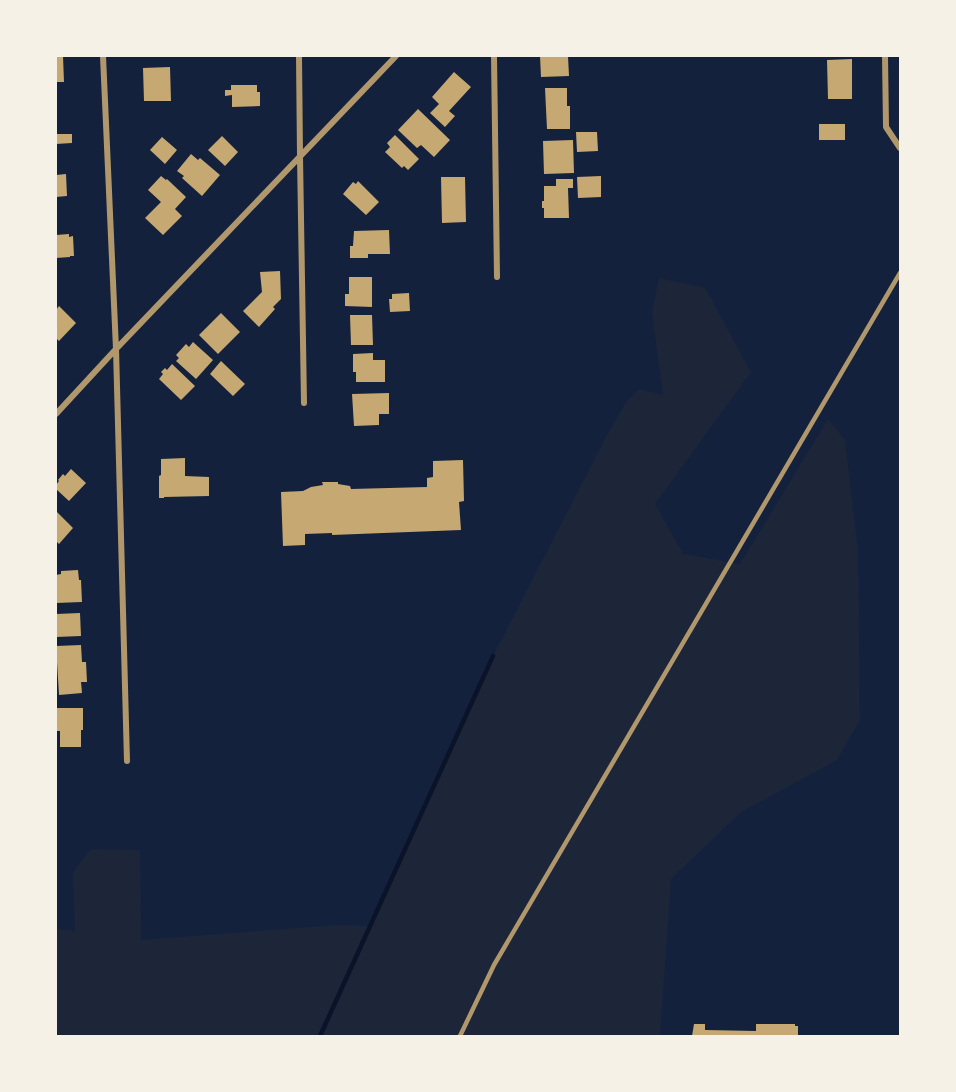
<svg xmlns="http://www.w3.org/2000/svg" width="956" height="1092" viewBox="0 0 956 1092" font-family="Ubuntu,sans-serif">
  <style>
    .green { fill: #1d2539 }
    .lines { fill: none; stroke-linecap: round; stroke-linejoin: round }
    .stream { stroke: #0b132b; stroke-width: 4.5 }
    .building { fill: #c6a872 }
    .service { stroke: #b1986c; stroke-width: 4.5 }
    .minor { stroke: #b1986c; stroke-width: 6 }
  </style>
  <rect width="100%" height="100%" fill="#14213d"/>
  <path class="green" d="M659,278L705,288L751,372L655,504L683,554L740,564L828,419L845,440L858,551L860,720L837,760L741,812L671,879L660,1036H56V929L75,931L73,872L91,849L140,850L141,940L337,925L370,926L493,656L606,437L626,402L639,389L663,395L652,312Z"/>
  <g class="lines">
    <path class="stream" d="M320,1036L493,656"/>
  </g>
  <path class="building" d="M56,56H63L64,82H56Z
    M540,56H568L569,76L541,77Z
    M852,59V99H828L827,60Z
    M170,67L171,101H144L143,68Z
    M454,72L471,87L449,111L455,116L445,127L430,113L439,104L432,97Z
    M231,85H257V92H260V106L232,107V95L225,96V90H231Z
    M545,88H567V106H570V129H547Z
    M418,109L450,140L434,157L421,145L417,148L398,130Z
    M819,124H845V140H819Z
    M576,132H597L598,151L577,152Z
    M56,134H72V143L56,144Z
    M395,135L419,159L408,170L404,166L402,168L385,152L390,147L387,143Z
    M222,136L238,152L225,166L208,150Z
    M162,137L177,150L165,164L150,150Z
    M573,140L574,173L544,174L543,141Z
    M191,154L198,160L200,158L220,175L202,196L182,178L184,176L177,171Z
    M66,174L67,196L56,197V175Z
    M161,176L166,180L167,179L186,197L175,209L182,216L163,235L145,218L161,202L148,190Z
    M601,176V197L578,198L577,177Z
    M441,177H465L466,222L442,223Z
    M556,179H573V188H568L569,218H544V208H542V201H544V186H556Z
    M358,181L379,202L366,215L343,194L353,182L356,184Z
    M389,230L390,254H368V258H350V246H353L354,231Z
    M69,234V237L73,236L74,256H70V257L56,258V235Z
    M280,271L281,299L273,307L275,309L259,327L243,311L262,292L260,272Z
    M349,277H372V307L345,306V294H349Z
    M409,293L410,311L390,312L389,299H392V294Z
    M59,306L76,323L59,341L56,338V310Z
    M221,313L240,332L218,354L199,335Z
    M350,315H372L373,345H351Z
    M193,342L213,360L196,379L176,361L179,358L176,355L186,344L189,347Z
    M373,353V360H385V382H356V372H353V354Z
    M221,361L245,384L233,396L210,374Z
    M172,364L195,386L181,400L159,379L163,374L161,372L165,368L167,370Z
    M389,393V414H379V425L354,426L352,394Z
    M185,458V476L209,477V496L164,497V498H159V476L161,475V459Z
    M463,460L464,501L459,502L461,530L332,535V533L305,534V545L283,546L281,492L303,491L311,487L323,485L322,482H338V484L350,486L351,489L427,487V478L433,477V461Z
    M71,469L86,483L69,501L56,489V485L59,481L58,480L63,474L65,476Z
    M56,511L73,528L59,544L56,541Z
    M78,570L79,580H81L82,602L56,603V575L61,574V571Z
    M80,613L81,636L56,637V614Z
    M81,645L82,662H86L87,682H81L82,693L59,695L56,646Z
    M56,708H83V730H81V747H60V731H56Z
    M694,1024H705V1030L756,1031V1024H795V1026H798V1036H692Z"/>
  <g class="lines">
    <path class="service" d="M460,1036L494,965L900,273"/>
    <path class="minor" d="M103,56L116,349L127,761
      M299,56L300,156L304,403
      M494,56L497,277
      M885,56L886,127L900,148
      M56,414L116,349L396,56"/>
  </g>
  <rect width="956" height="1092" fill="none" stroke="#f6f1e7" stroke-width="114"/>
</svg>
